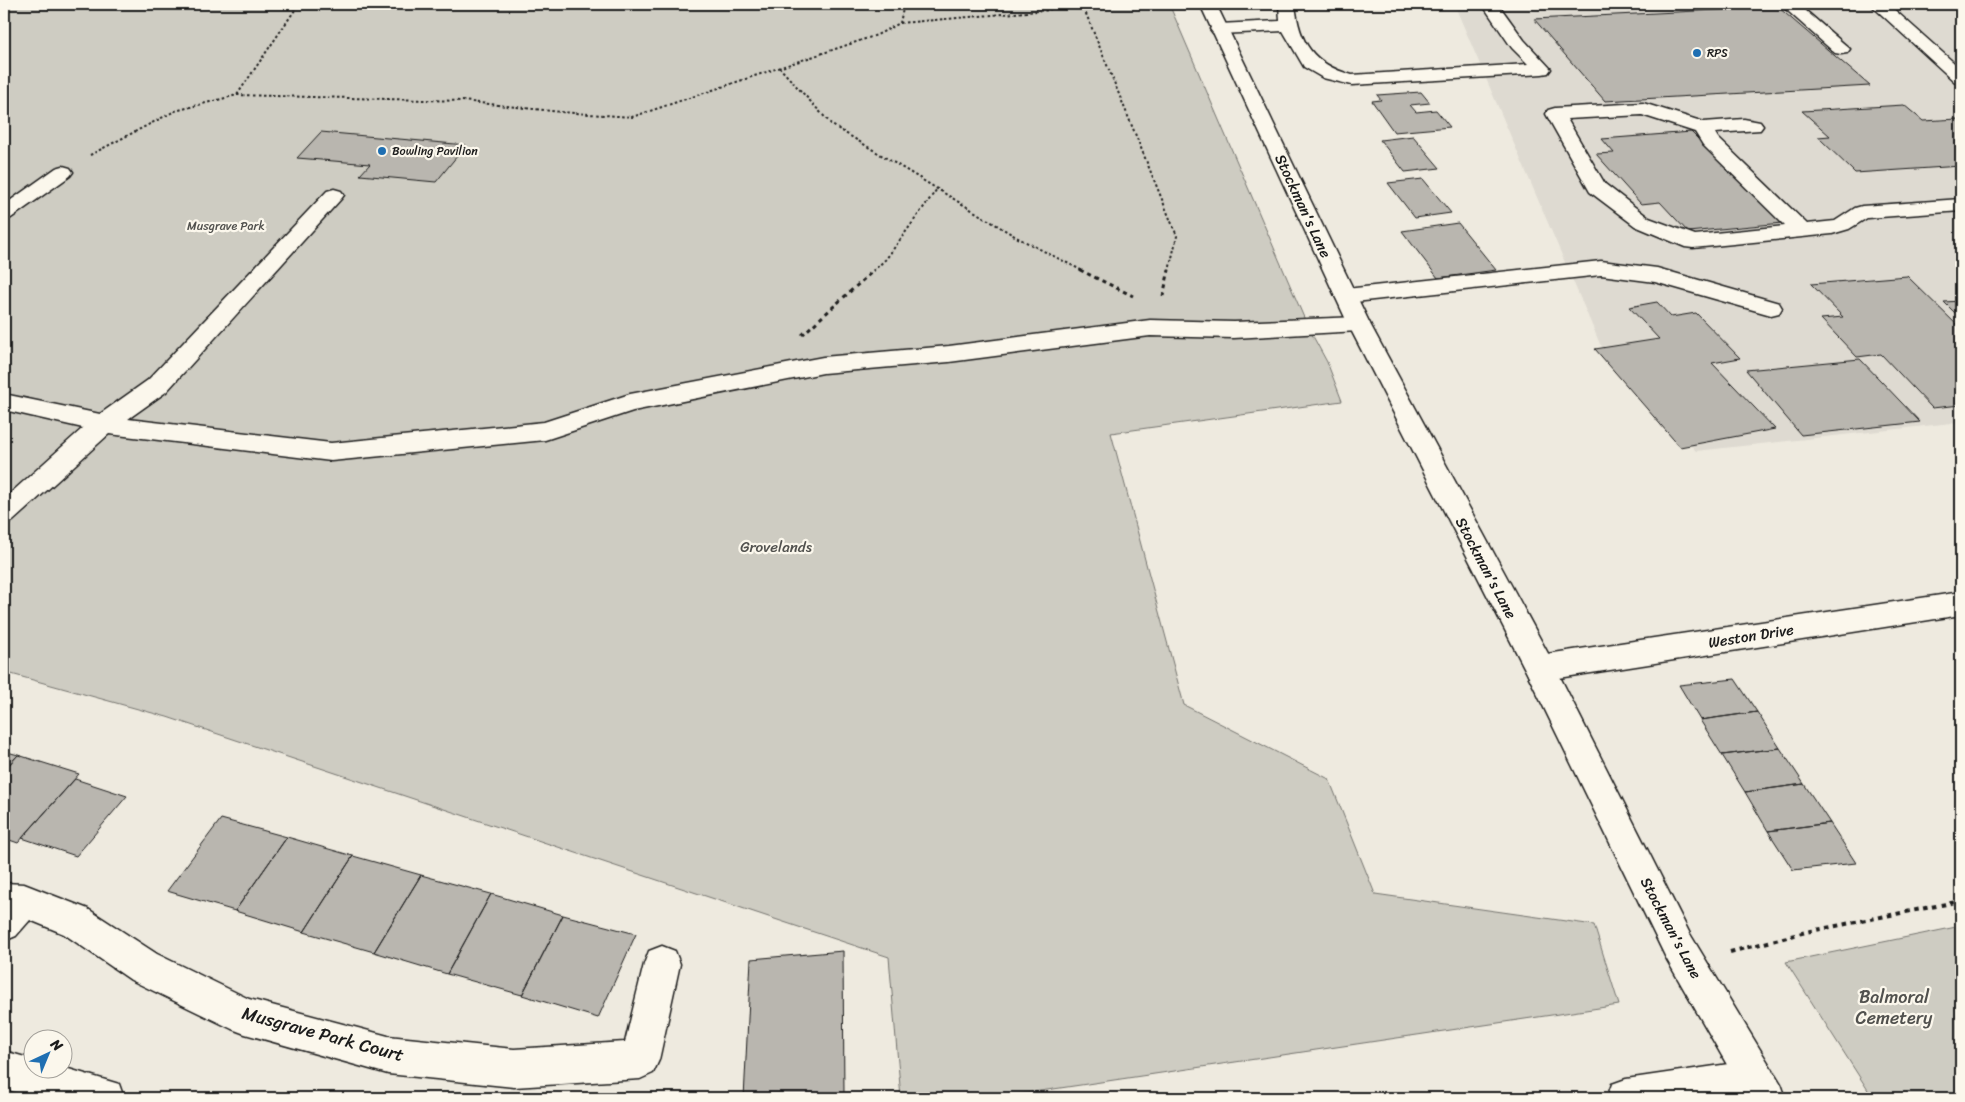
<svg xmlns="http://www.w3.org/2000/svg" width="1965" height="1102" viewBox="0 0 1965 1102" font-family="Sriracha,sans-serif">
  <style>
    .built { fill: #dedad1 }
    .green { fill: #ceccc2; stroke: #75746f }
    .building { fill: #b9b6af; stroke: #1c1c1c }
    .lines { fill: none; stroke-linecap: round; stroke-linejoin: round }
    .minor-casing { stroke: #1c1c1c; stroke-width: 3 }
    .highway-casing { stroke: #1c1c1c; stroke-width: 3 }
    .path-far2 { stroke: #1c1c1c; stroke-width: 2; stroke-dasharray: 2.5 2.5; stroke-linecap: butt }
    .path-far1 { stroke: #1c1c1c; stroke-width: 3; stroke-dasharray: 4 4; stroke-linecap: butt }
    .path { stroke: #1c1c1c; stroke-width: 4; stroke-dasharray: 4.5 4.5; stroke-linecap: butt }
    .minor { fill: #fbf7ec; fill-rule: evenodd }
    .highway { fill: #fbf7ec; fill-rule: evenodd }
    .poi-dot { fill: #1f6fb2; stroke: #fbf7ec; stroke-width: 2 }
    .labels { text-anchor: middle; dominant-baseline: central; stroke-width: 4.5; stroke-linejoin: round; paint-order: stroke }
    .far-poi-label { font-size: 12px; fill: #1c1c1c; stroke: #fbf7ec; text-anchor: start }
    .far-park-label { font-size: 12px; fill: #51514e; stroke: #fbf7ec }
    .street-label { font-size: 15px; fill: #1c1c1c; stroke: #fbf7ec }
    .park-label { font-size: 15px; fill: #51514e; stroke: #fbf7ec }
    .near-park-label { font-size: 18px; fill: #51514e; stroke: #fbf7ec }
    .near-street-label { font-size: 18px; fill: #1c1c1c; stroke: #fbf7ec }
  </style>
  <rect width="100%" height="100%" fill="#eeeadf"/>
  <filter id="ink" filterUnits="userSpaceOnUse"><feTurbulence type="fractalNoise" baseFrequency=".02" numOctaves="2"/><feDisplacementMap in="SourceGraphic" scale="10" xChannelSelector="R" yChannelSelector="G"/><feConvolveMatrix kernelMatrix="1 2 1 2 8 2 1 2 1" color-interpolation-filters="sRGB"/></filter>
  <g filter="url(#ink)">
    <path class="built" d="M1454,4H1961V422L1696,451L1600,344Z"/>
    <path class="green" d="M4,4H1169L1308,327L1327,362L1342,401L1111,433L1184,705L1329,779L1375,894L1594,925L1619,1005L993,1098H901L889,957L167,717L4,672Z
      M1961,926V1098H1873L1786,962Z"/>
    <path class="building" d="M1778,7L1870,86L1605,101L1534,19Z
      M1421,92L1430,103L1410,105L1416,112L1436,110L1450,127L1394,132L1372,101L1381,100L1377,95Z
      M1904,105L1923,121L1958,119L1961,121V166L1855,173L1818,137L1830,136L1802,111Z
      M321,132L466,145L436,182L360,175L370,164L297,158Z
      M1691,132L1783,223L1688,232L1660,202L1641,204L1596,154L1614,153L1602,139Z
      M1413,136L1440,168L1405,172L1380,140Z
      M1423,179L1451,213L1415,218L1388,183Z
      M1458,223L1496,270L1438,278L1402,231Z
      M1907,276L1961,329V405L1932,408L1881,354L1857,357L1821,319L1843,317L1811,284Z
      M1961,301V319L1944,302Z
      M1657,302L1671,317L1696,313L1740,358L1712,363L1775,429L1680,447L1595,349L1659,339L1629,307Z
      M1860,359L1920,422L1801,435L1746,370Z
      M1735,679L1757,712L1700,720L1679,685Z
      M1757,712L1780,748L1722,755L1700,720Z
      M1780,748L1804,784L1745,792L1722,755Z
      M4,751L18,755L4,770Z
      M18,755L79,774L18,843L4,838V770Z
      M75,779L127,796L76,856L22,838Z
      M1804,784L1830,823L1768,831L1745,792Z
      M221,819L287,837L235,911L167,891Z
      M1830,823L1856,863L1793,870L1768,831Z
      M287,837L353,856L304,932L235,911Z
      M353,856L421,875L374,952L304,932Z
      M421,875L491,894L447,974L374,952Z
      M491,894L563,915L522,995L447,974Z
      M563,915L636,934L598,1018L522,995Z
      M843,951L844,1098H744L751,959Z"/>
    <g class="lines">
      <g class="minor-casing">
        <path id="minor" d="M1279,4H1295C1299,43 1313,64 1352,75L1528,64L1512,48L1482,4H1498L1524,40L1551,69L1548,73L1542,74L1352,85L1323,78L1304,67L1283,31L1219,34L1213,33L1210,29L1213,25L1219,24L1280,21Z
          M1780,4H1798L1850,49L1847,53L1841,54L1835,53Z
          M1870,4H1888L1961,69V83L1955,82Z
          M1643,103L1704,122L1744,119L1760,122L1763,126L1760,130L1715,133L1718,138L1807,224L1835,221L1855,208L1862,206L1961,199V211L1867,218L1849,229L1832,234L1693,248L1685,247L1635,226L1590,192L1546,114L1548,110L1555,108ZM1642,115L1695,132L1703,145L1785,226L1695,235L1649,218L1605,184L1567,119Z
          M63,166L70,168L73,172L70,176L11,218L4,220V205L56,168Z
          M334,189L341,191L344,195L341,199L166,392L128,419L331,443L544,422L630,394L823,357L949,346L1150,320L1234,322L1359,317L1367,319L1370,324L1367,329L1359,331L1234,338L1150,336L949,362L823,373L633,411L545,440L331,461L109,434L13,521L4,524V499L83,428L4,410V394L100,414L148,380L327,191Z
          M1601,261L1657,268L1779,303L1782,308L1779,313L1771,315L1655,282L1601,275L1346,303L1338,301L1335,296L1338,291L1346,289Z
          M1961,592V615L1540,681L1529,677L1525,668L1529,659L1540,655Z
          M4,883L24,884L88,909L157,954L249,999L388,1036L514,1049L625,1042L644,964L649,951L662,946L675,951L680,964L659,1060L653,1073L640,1079L514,1087L388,1074L245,1034L232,1029L131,980L64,934L30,920L16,936L4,941Z
          M4,1051L32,1059V1070H62V1067L119,1084L124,1098H37L4,1089Z
          M1756,1060L1769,1066L1775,1079L1769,1092L1756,1098H1607L1612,1084L1626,1079Z"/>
      </g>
      <g class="highway-casing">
        <path id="highway" d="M1200,4H1216L1370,324L1551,659L1690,934L1781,1084L1786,1098H1746L1666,958L1528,675L1348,324Z"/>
      </g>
      <path class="path-far2" d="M1082,4L1177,236L1169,271
        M900,23L1049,10L1057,4
        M779,67L832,125L1018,238L1083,271
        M237,95L462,101L561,112L632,117L877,35L900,23L904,4
        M90,155L175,111L237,95L299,4
        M873,271L886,259L937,189"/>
      <path class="path-far1" d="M1080,270L1133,296
        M1163,296L1169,270
        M802,335L874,270"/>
      <path class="path" d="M1730,952L1806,932L1961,901"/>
      <use href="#minor" class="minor"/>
      <use href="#highway" class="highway"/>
    </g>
  </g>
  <g class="poi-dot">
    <circle cx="1697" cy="53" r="5"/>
    <circle cx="382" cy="151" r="5"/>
  </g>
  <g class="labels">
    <g class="far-poi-label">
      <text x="1707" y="53">RPS</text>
      <text x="392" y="151">Bowling Pavilion</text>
    </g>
    <g class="far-park-label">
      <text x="226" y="226">Musgrave Park</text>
    </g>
    <g class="street-label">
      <text transform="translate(1303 206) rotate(65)">Stockman's Lane</text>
      <text transform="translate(1486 568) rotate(62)">Stockman's Lane</text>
      <text transform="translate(1751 636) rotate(-9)">Weston Drive</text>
      <text transform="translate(1671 928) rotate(62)">Stockman's Lane</text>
    </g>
    <g class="park-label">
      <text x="776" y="547">Grovelands</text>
    </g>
    <g class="near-park-label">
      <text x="1894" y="997">Balmoral<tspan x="1894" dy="21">Cemetery</tspan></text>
    </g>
    <g class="near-street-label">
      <text transform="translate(323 1034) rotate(15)">Musgrave Park Court</text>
    </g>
  </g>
  <rect width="1965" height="1102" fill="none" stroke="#fbf7ec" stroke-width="20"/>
  <rect x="10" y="10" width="1945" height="1082" fill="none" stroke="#1c1c1c" stroke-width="2" filter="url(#ink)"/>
  <g transform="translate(48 1054) rotate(44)"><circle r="24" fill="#fbf7ec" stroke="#a29f99"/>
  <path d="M0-4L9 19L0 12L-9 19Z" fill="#1f6fb2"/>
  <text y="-8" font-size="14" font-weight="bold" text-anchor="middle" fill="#1c1c1c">N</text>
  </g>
</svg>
